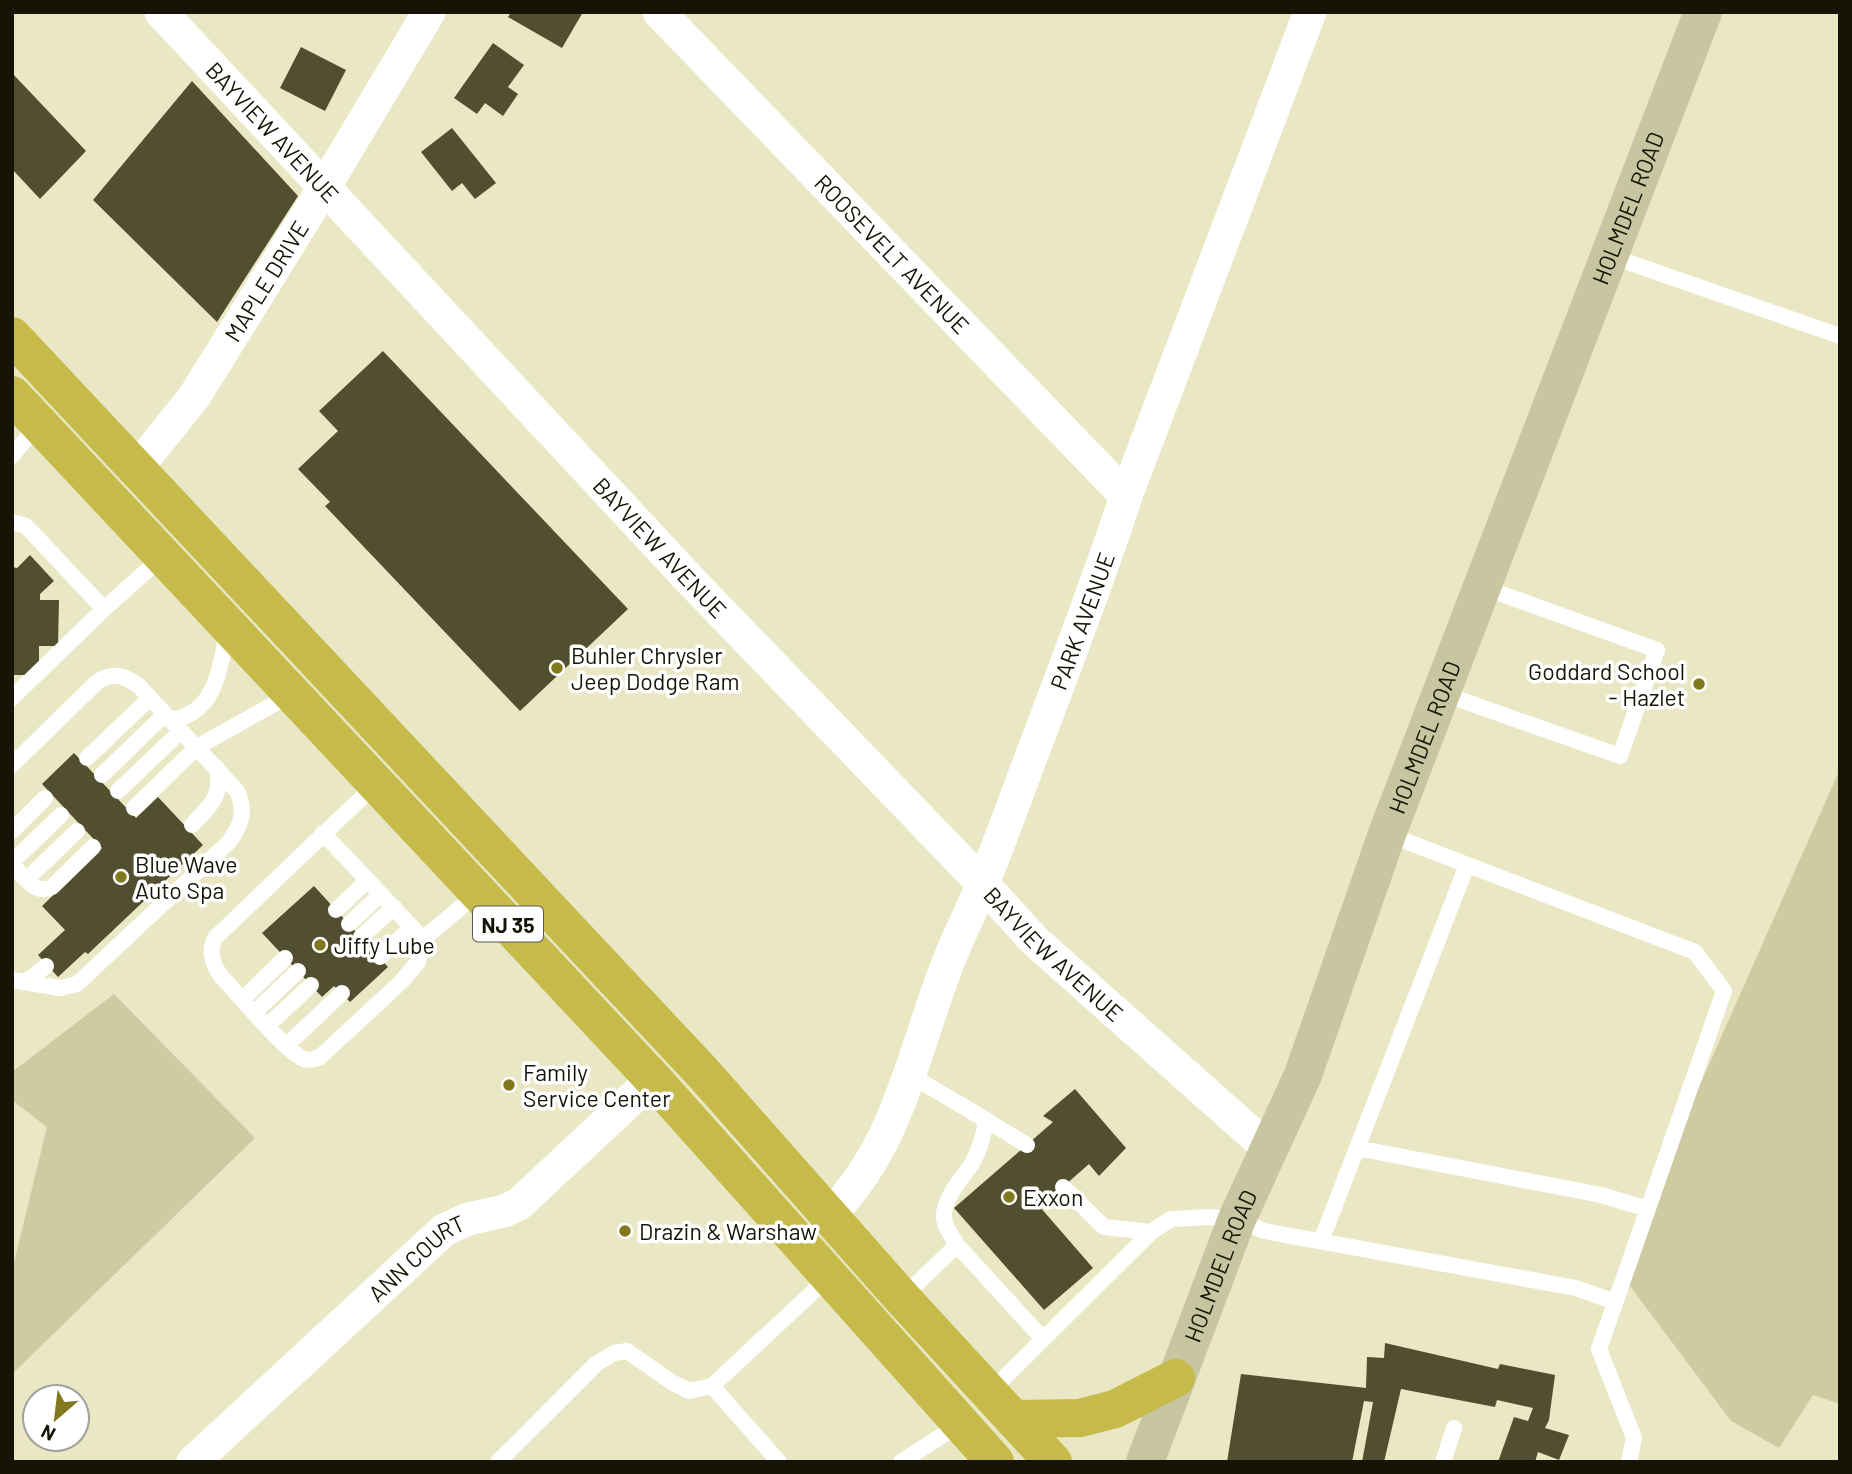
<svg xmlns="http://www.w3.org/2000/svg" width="1852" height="1474" viewBox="0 0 1852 1474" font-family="Barlow,sans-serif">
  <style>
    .green { fill: #cecaa1 }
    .building { fill: #524f31 }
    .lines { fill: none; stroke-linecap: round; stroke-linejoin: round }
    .service { stroke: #fff; stroke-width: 16 }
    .minor { stroke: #fff; stroke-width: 33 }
    .secondary { stroke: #c8c6a0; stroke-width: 38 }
    .trunk { stroke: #c6bb4a; stroke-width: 38 }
    .poi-dot { fill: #82791e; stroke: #fff; stroke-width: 2.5 }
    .labels { text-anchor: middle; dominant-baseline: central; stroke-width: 7; stroke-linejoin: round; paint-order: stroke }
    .shield { fill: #fff; stroke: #5b5a51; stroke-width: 2 }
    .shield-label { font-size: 21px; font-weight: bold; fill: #151407 }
    .street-label { font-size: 23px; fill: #151407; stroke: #fff }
    .poi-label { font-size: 23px; fill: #151407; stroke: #fff; text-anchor: start }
  </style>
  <rect width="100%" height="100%" fill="#e9e7c4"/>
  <path class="green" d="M1840,769V1404L1813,1395L1779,1448L1731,1421L1618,1270Z
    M114,994L255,1138L12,1374V1271L47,1127L12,1100V1072Z"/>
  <path class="building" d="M511,12H583L562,48L508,17Z
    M493,43L524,65L508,87L518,94L503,116L485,103L477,114L454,98Z
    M301,47L346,70L325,111L280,88Z
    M12,73L86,151L40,199L12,169Z
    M192,81L298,196L217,322L93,200Z
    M452,128L496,183L475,199L462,183L452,191L421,152Z
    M383,351L628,609L520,711L325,506L330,502L298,469L338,431L319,411Z
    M30,555L54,581L40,594V600H59L58,646H39V662L25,675H12V567L17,568Z
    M74,753L136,818L158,797L203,845L88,954L85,952L58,977L38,955L65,930L42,906L102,848L42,784Z
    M314,886L388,967L350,1002L334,986L322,997L262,933Z
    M1075,1089L1126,1148L1099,1176L1089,1164L1040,1207L1093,1268L1044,1310L954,1208L1053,1122L1043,1116Z
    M1385,1343L1498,1369L1500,1364L1555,1375L1549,1420L1545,1428L1569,1435L1559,1460L1538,1452L1535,1462H1498L1514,1417L1528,1421L1533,1408L1497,1400L1495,1407L1401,1389L1384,1462H1362L1373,1402L1364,1401L1352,1462H1227L1241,1374L1366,1388L1367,1357L1384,1358Z"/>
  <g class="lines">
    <path class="service" d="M1610,256L1840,336
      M12,456L38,424
      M12,522L26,526L104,609
      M1441,693L1620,756L1657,650L1482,587
      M12,698L104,609L162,557
      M171,720C217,713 219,668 228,630
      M87,758L150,698
      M12,765L97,682C113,672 123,675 138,685L237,791C246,811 242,824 229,842L77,984L60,988L12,980
      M102,775L165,714
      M377,783L215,938C208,950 213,965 221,976C237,993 286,1052 304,1059C309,1061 315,1059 320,1057L401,982L418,962L423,939L478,893
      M118,791L181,731
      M134,808L197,747L292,694
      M192,825C210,806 223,796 217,768
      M12,831L45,798
      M323,833L423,939
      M1387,834L1695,952L1724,991L1599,1349L1634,1438L1629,1462
      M12,862L61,815
      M12,864C23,875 35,896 52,887L93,847
      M27,879L77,831
      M336,910L368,880
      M349,924L381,894
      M361,937L394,907
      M380,957L412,927
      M27,981L46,966
      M243,999L285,958
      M255,1012L298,971
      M267,1026L311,985
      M287,1045L342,993
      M910,1075L986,1120C984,1136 980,1148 973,1162C964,1176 944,1197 944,1215C943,1225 952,1236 957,1245
      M986,1120L1027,1145
      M1357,1148L1601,1195L1648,1209
      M1063,1187L1104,1227L1151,1232
      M1321,1241L1467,865
      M902,1298L957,1245L1043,1339
      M712,1386L779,1462
      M989,1393L1151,1232L1171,1219L1208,1217L1237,1219L1264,1231L1576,1288L1615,1302
      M498,1462L596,1364L614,1353L627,1351L673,1383L689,1391L712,1386L829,1277
      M901,1462L960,1424
      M1443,1462L1454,1428"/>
    <g class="minor">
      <path id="s1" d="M161,12L692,582L983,884L1035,941L1269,1149"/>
      <path id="s2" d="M659,12L1126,496"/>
      <path id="s3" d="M136,469L194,397L325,186L429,12"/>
      <path id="s4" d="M829,1215C897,1149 913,1054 946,968C956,940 971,913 982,885C1004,833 1022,779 1043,726C1071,650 1101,574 1126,496L1310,12"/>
      <path id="s5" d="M193,1462L444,1230L468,1219L504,1211L519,1204L653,1079"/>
    </g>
    <path class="secondary" id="s6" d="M1145,1462L1237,1219L1303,1075L1387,834L1703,12"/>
    <path class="trunk" d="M12,336L704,1074L902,1298L1053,1462
      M12,395L653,1079L995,1462
      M1013,1419L1080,1418L1115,1409L1176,1378"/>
  </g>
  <g class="poi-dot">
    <circle cx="557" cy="668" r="7"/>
    <circle cx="1699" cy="684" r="7"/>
    <circle cx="121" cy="877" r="7"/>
    <circle cx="320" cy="945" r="7"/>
    <circle cx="509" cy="1085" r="7"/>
    <circle cx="1009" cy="1197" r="7"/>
    <circle cx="625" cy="1231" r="7"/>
  </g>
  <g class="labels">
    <rect class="shield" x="473" y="906.5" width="70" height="35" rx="5"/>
    <g class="shield-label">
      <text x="508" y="924">NJ 35</text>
    </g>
    <g class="street-label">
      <text stroke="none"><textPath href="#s1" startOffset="164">BAYVIEW AVENUE</textPath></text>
      <text stroke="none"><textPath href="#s6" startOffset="1344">HOLMDEL ROAD</textPath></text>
      <text stroke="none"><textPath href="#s2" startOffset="336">ROOSEVELT AVENUE</textPath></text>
      <text stroke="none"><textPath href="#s3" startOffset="229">MAPLE DRIVE</textPath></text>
      <text stroke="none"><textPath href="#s1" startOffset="732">BAYVIEW AVENUE</textPath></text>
      <text stroke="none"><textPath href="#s4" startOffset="649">PARK AVENUE</textPath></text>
      <text stroke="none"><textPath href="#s6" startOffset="777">HOLMDEL ROAD</textPath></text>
      <text stroke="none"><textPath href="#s1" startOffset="1298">BAYVIEW AVENUE</textPath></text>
      <text stroke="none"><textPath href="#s5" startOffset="303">ANN COURT</textPath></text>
      <text stroke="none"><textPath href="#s6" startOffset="210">HOLMDEL ROAD</textPath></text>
    </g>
    <g class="poi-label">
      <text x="571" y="655">Buhler Chrysler<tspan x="571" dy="26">Jeep Dodge Ram</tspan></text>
      <text x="1685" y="671" text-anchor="end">Goddard School<tspan x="1685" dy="26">- Hazlet</tspan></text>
      <text x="135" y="864">Blue Wave<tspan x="135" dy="26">Auto Spa</tspan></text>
      <text x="334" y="945">Jiffy Lube</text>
      <text x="523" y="1072">Family<tspan x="523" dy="26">Service Center</tspan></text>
      <text x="1023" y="1197">Exxon</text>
      <text x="639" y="1231">Drazin &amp; Warshaw</text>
    </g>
  </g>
  <rect width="1852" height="1474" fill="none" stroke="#151407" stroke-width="28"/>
  <g transform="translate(56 1418) rotate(208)"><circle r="33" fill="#ffffff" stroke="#a1a19c" stroke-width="2"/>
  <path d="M0-5L12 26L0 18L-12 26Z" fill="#82791e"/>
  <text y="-10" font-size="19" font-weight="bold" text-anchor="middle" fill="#151407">N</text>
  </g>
</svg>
